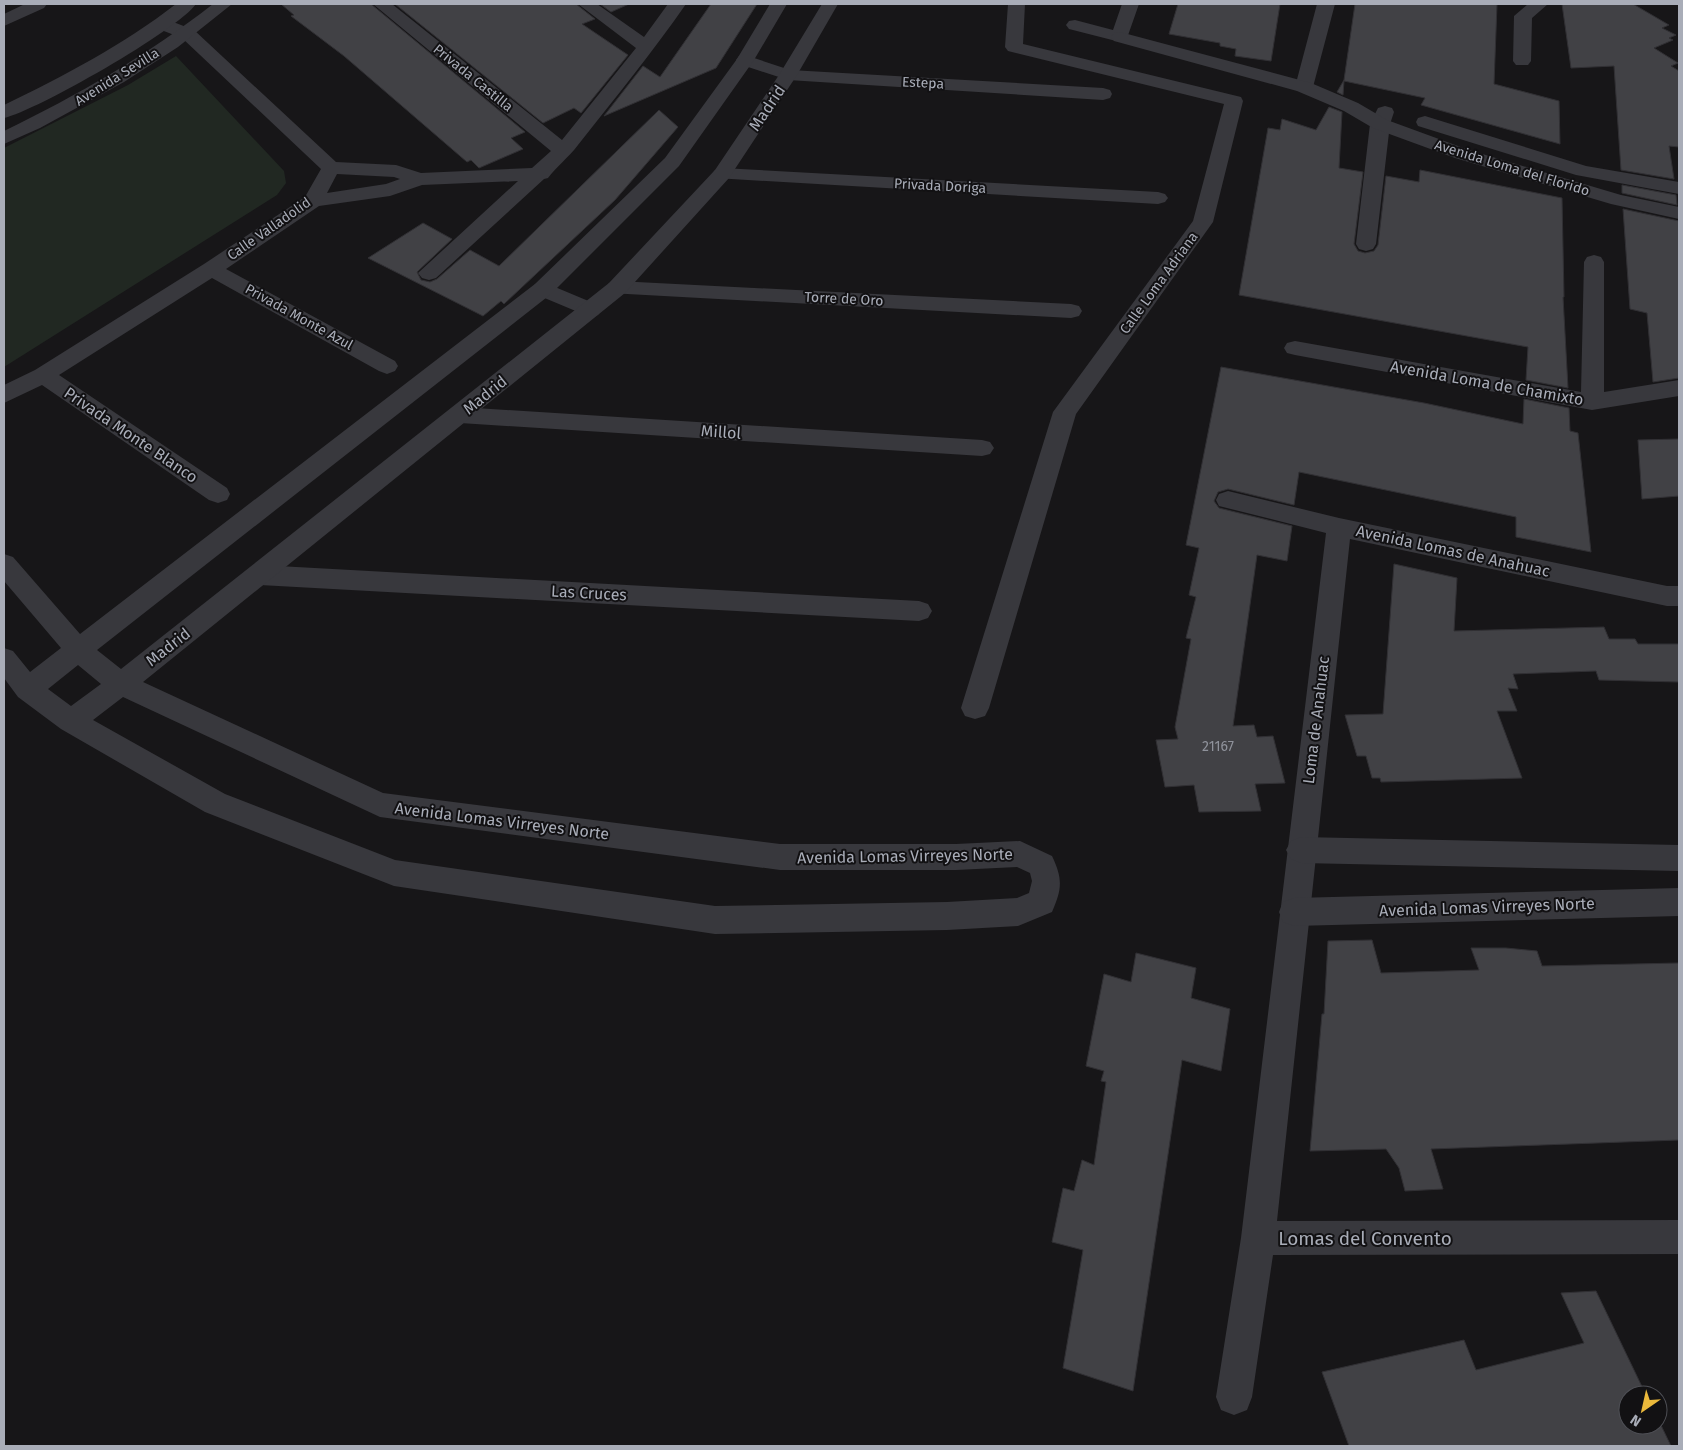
<svg xmlns="http://www.w3.org/2000/svg" width="1683" height="1450" viewBox="0 0 1683 1450" font-family="'Fira Sans',sans-serif">
  <style>
    .green { fill: #212822 }
    .building { fill: #414145; stroke: #313034 }
    .lines { fill: none; stroke-linecap: round; stroke-linejoin: round }
    .minor { fill: #38383d; fill-rule: evenodd }
    .tertiary { fill: #38383d; fill-rule: evenodd }
    .labels { text-anchor: middle; dominant-baseline: central; stroke-width: 4; stroke-linejoin: round; paint-order: stroke }
    .far-street-label { font-size: 14px; fill: #a9adb8; stroke: #121113 }
    .number-label { font-size: 14px; fill: #8f929b }
    .street-label { font-size: 16px; fill: #a9adb8; stroke: #121113 }
    .near-street-label { font-size: 19px; fill: #a9adb8; stroke: #121113 }
  </style>
  <rect width="100%" height="100%" fill="#171618"/>
  <path class="green" d="M176,56L284,171L286,183L277,195L4,367V148L128,85Z"/>
  <path class="building" d="M281,4H371L525,132L511,138L523,149L479,168L471,160L467,162L344,56L291,16L294,15Z
    M395,4H576L595,19L582,24L628,55L581,113L574,108L543,123Z
    M600,4H629L611,12Z
    M711,4H757L716,68L604,116L643,66L660,77Z
    M1178,4H1280L1271,61L1235,56L1236,49L1220,46V43L1169,34Z
    M1355,4H1497L1494,84L1559,101L1560,144L1421,105L1425,98L1344,81L1343,95L1337,92L1344,80Z
    M1562,4H1633L1669,25L1662,28L1676,35L1669,38L1673,40L1654,48L1678,63L1671,66L1679,71V147L1669,146L1674,179L1621,170L1614,66L1571,68Z
    M1329,107L1342,112L1339,168L1363,172L1354,244L1358,251L1365,253L1374,251L1378,245L1386,176L1419,182L1420,170L1562,198L1564,297H1563L1568,388L1526,380L1528,347L1239,295L1268,128L1280,130L1282,119L1316,130Z
    M659,110L678,127L615,200L504,304L501,301L483,316L368,258L423,223L452,239L417,272L421,280L430,282L437,279L470,250L499,266Z
    M1622,185L1676,195L1677,205L1622,193Z
    M1623,209L1679,221V378L1653,382L1647,313L1630,309Z
    M1221,367L1424,403L1523,424L1524,399L1569,408L1570,431L1578,433L1591,552L1516,537V517L1299,472L1294,505L1228,489L1218,492L1214,501L1219,508L1292,526L1287,561L1257,555L1233,726L1254,725L1257,737L1273,736L1285,783L1255,784L1261,811L1199,812L1194,785L1165,787L1156,740L1178,739L1175,727L1191,639L1186,638L1196,597L1189,595L1199,548L1186,545Z
    M1679,439V496L1642,499L1638,440Z
    M1394,564L1457,578L1454,631L1604,627L1609,639H1635L1638,644H1679V682L1599,680L1596,671L1513,674L1518,689L1508,688L1517,711H1497L1522,778L1381,782L1380,778H1372L1366,756H1357L1345,715L1383,714Z
    M1372,940L1381,973L1479,970L1471,948H1506L1537,951L1542,966L1679,963V1140L1431,1149L1443,1189L1405,1191L1399,1168L1386,1149L1310,1151L1322,1014H1324L1328,941Z
    M1136,953L1196,968L1191,998L1230,1009L1221,1071L1182,1060L1133,1391L1063,1368L1083,1250L1052,1242L1063,1188L1074,1191L1082,1160L1094,1165L1106,1082L1101,1081L1104,1071L1086,1066L1104,974L1131,982Z
    M1596,1291L1646,1395H1628V1425H1658V1419L1671,1446H1349L1322,1372L1464,1340L1476,1370L1584,1343L1561,1293Z"/>
  <g class="lines">
    <path class="minor" d="M25,4H47L44,8L4,26V14Z
      M373,4H392L562,140L636,48L578,4H597L644,37L668,4H686C652,53 615,98 578,145C569,157 556,167 548,178L544,179L436,278L429,280L422,278L418,273L518,181L422,185L390,196L319,206L226,269L395,361L398,366L395,371L387,374L379,371L212,278L59,375L227,488L230,494L227,500L218,503L209,500L42,385L4,403V385L35,370L204,264L305,197L321,169L182,38L156,28L153,24L156,20H168L194,30L336,162L396,165L421,173L532,168L551,151ZM337,174L394,177L400,179L386,184L327,193Z
      M1008,4H1025L1023,44L1241,97L1243,101L1213,222L1076,414L989,708L985,716L975,719L965,716L961,708L1053,412L1193,221L1224,104L1008,51L1005,47Z
      M1122,4H1139L1126,41L1120,42L1069,29L1066,25L1069,21L1075,20L1113,30Z
      M1317,4H1335L1313,87L1311,91H1297L1295,87Z
      M1528,4H1548L1532,18L1531,61L1528,65H1516L1513,61L1514,16Z
      M745,55L790,70L1103,88L1110,90L1112,94L1110,98L1103,100L788,80L739,64L736,60L739,56Z
      M1385,106L1392,108L1394,112L1390,124L1376,244L1373,249L1366,251L1359,249L1356,244L1370,124L1378,108Z
      M722,168L1158,192L1165,194L1168,198L1165,202L1158,204L715,178L712,174L715,170Z
      M1594,255L1601,257L1604,262V392L1679,380V396L1592,410L1295,355L1287,353L1284,348L1287,343L1295,341L1581,392L1584,262L1587,257Z
      M617,281L1071,304L1079,306L1082,311L1079,316L1071,318L609,293L606,288L609,283Z
      M543,282L598,305L601,310L598,315L590,317L535,294L532,289L535,284Z
      M460,407L982,440L990,442L994,448L990,454L982,456L460,423L452,421L448,415L452,409Z
      M1228,491L1339,518L1667,586H1679V606H1667L1350,539L1277,1221L1679,1220V1254L1273,1255L1252,1397L1247,1410L1234,1415L1221,1410L1216,1397L1241,1238L1326,533L1219,506L1216,500L1219,494Z
      M260,565L919,601L928,604L932,611L928,618L919,621L260,585L251,582L247,575L251,568Z"/>
    <path class="tertiary" d="M176,4H196C178,30 36,111 4,118V105C64,76 123,45 176,4Z
      M213,4H232L178,47L124,82L40,128L4,144V131C78,95 148,55 213,4Z
      M770,4H787L754,60L679,166L551,294L97,650L121,669L609,283L715,170L779,75L822,4H838L797,75L729,178L625,293L143,682L383,793L780,844H956L1020,841L1052,856C1063,879 1062,889 1052,912L1018,926L947,930L715,934L394,886L205,812L61,729L18,697L4,678V648L13,651L30,672L61,648L4,581V554L13,557L80,634L535,284L665,158L737,59ZM78,665L101,684L71,706L48,689ZM123,697L380,817L780,870H956L1017,867L1030,873L1032,881L1029,893L1017,898L947,902L715,906L395,860L225,794L93,720Z
      M1120,32L1311,83L1358,103L1387,120L1469,150L1621,195L1679,207V219L1611,204L1455,158L1373,128L1344,111L1297,91L1114,41L1111,37L1114,33Z
      M1425,116L1586,166L1679,182V194L1576,175L1418,126L1416,122L1418,118Z
      M1301,837L1679,845V871L1301,863L1291,859L1286,850L1291,841Z
      M1679,888V916L1294,926L1283,922L1279,912L1283,902L1294,898Z"/>
  </g>
  <g class="labels">
    <g class="far-street-label">
      <text transform="translate(117 77) rotate(-32)">Avenida Sevilla</text>
      <text transform="translate(473 78) rotate(39)">Privada Castilla</text>
      <text transform="translate(923 83) rotate(3)">Estepa</text>
      <text transform="translate(1512 168) rotate(17)">Avenida Loma del Florido</text>
      <text transform="translate(940 186) rotate(3)">Privada Doriga</text>
      <text transform="translate(269 229) rotate(-35)">Calle Valladolid</text>
      <text transform="translate(1159 283) rotate(-54)">Calle Loma Adriana</text>
      <text transform="translate(844 299) rotate(3)">Torre de Oro</text>
      <text transform="translate(299 317) rotate(29)">Privada Monte Azul</text>
    </g>
    <g class="number-label">
      <text x="1218" y="746">21167</text>
    </g>
    <g class="street-label">
      <text transform="translate(767 108) rotate(-56)">Madrid</text>
      <text transform="translate(1487 383) rotate(10)">Avenida Loma de Chamixto</text>
      <text transform="translate(485 395) rotate(-39)">Madrid</text>
      <text transform="translate(721 432) rotate(4)">Millol</text>
      <text transform="translate(131 435) rotate(34)">Privada Monte Blanco</text>
      <text transform="translate(1453 551) rotate(12)">Avenida Lomas de Anahuac</text>
      <text transform="translate(589 593) rotate(3)">Las Cruces</text>
      <text transform="translate(168 647) rotate(-38)">Madrid</text>
      <text transform="translate(1316 720) rotate(-83)">Loma de Anahuac</text>
      <text transform="translate(502 821) rotate(7)">Avenida Lomas Virreyes Norte</text>
      <text transform="translate(905 856) rotate(-1)">Avenida Lomas Virreyes Norte</text>
      <text transform="translate(1487 907) rotate(-2)">Avenida Lomas Virreyes Norte</text>
    </g>
    <g class="near-street-label">
      <text x="1365" y="1238">Lomas del Convento</text>
    </g>
  </g>
  <rect width="1683" height="1450" fill="none" stroke="#a9adb8" stroke-width="10"/>
  <g transform="translate(1643 1410) rotate(214)"><circle r="24" fill="#121113" stroke="#4e4f55"/>
  <path d="M0-4L9 19L0 12L-9 19Z" fill="#ebb93b"/>
  <text y="-8" font-size="14" font-weight="bold" text-anchor="middle" fill="#a9adb8">N</text>
  </g>
</svg>
